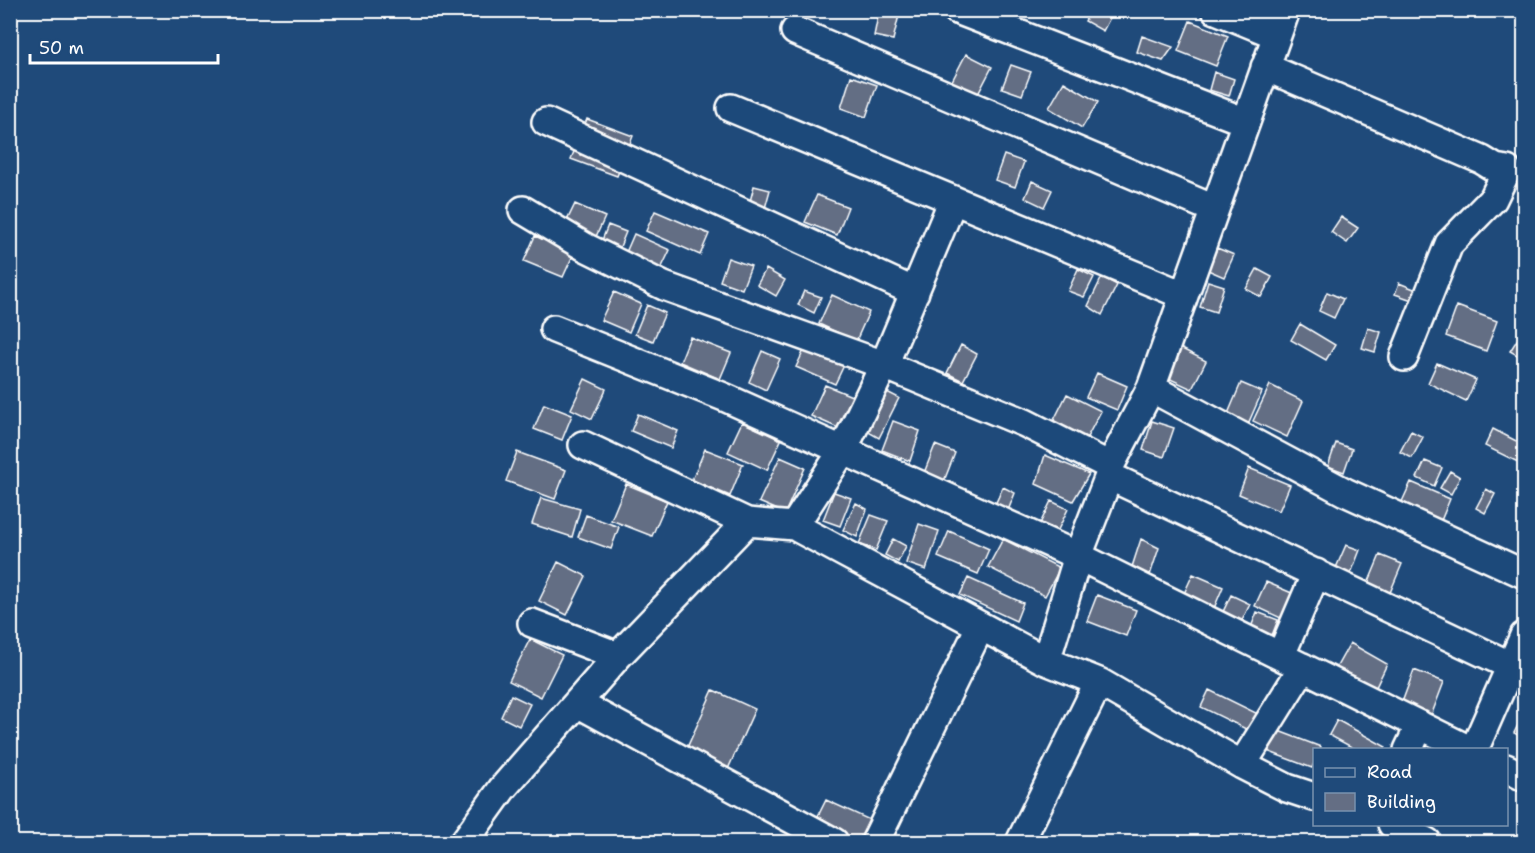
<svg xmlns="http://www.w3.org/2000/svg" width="1535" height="853" viewBox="0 0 1535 853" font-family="'Shantell Sans',sans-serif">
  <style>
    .building { fill: #646e84; stroke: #fff; stroke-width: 1.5 }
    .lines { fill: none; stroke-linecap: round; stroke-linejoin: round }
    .street-casing { stroke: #fff; stroke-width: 32 }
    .street { stroke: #1f4a7a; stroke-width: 27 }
  </style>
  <rect width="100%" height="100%" fill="#1f4a7a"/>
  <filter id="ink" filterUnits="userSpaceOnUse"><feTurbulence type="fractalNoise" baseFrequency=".0167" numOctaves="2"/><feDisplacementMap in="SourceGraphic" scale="12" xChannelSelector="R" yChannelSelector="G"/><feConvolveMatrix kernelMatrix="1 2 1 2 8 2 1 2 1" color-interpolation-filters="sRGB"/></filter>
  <g filter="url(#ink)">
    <path class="building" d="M1091,10H1114L1103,31L1085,21Z
      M879,11L899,15L893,40L874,36Z
      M1190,21L1228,36L1216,66L1178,51Z
      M1142,36L1173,47L1163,61L1137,52Z
      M966,54L992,67L977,96L951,83Z
      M1011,65L1031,72L1022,95L1002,88Z
      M1214,72L1234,79L1229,96L1209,90Z
      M851,76L877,85L866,117L841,108Z
      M1064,82L1098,102L1082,128L1049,108Z
      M587,119L633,136L617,176L571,159Z
      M1004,155L1024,162L1015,187L995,180Z
      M1032,181L1052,190L1044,207L1025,198Z
      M754,186L770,190L764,212L748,209Z
      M817,195L848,207L837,235L805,222Z
      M575,204L605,217L593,243L563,229Z
      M655,211L709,234L700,255L646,231Z
      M1341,217L1358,228L1347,243L1331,232Z
      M608,225L626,232L617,254L599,248Z
      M634,234L670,250L659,273L624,257Z
      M535,236L574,253L563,277L524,261Z
      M1217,248L1234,255L1224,277L1208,270Z
      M728,258L751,266L742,289L720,281Z
      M766,269L785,280L776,296L757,285Z
      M1078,269L1094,277L1084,297L1068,291Z
      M1257,269L1272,277L1261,297L1246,289Z
      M1102,277L1117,285L1102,315L1088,306Z
      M1208,281L1224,286L1216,312L1200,307Z
      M1399,283L1419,291L1415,301L1395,294Z
      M804,291L821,297L814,313L798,305Z
      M614,292L641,304L629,332L601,320Z
      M1327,292L1343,299L1334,318L1319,311Z
      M832,295L869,312L856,341L819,324Z
      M647,305L665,313L653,341L635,334Z
      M1457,306L1497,321L1486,351L1446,336Z
      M1300,324L1335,345L1326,360L1291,340Z
      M1368,328L1381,332L1375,352L1362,348Z
      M690,337L731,353L720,379L680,362Z
      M1517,340L1524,345V359L1510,351Z
      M807,344L846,361L835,384L796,367Z
      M961,345L977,354L963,381L947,373Z
      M1180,348L1206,361L1192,389L1166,377Z
      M762,351L780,359L766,390L749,382Z
      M1437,363L1476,380L1466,401L1428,383Z
      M1097,373L1127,386L1117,410L1086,397Z
      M585,379L606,389L592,419L571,409Z
      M1241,383L1262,392L1248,424L1227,416Z
      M825,385L859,399L845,431L811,416Z
      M1270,385L1303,401L1287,437L1253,421Z
      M885,391L899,398L879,438L865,430Z
      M1067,394L1101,411L1084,443L1051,426Z
      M544,404L572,415L562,440L534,429Z
      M638,414L678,431L671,448L631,431Z
      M893,421L920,431L910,461L882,450Z
      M1152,421L1174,428L1164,457L1143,450Z
      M742,422L781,440L767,470L728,452Z
      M1493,429L1524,445V465L1485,446Z
      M1411,431L1423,437L1412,458L1400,452Z
      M1336,443L1352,449L1344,472L1328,466Z
      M935,445L955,453L944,481L924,473Z
      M705,449L743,464L730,496L692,480Z
      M517,452L566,470L555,499L506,481Z
      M1045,455L1089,474L1073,501L1036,484Z
      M780,457L805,468L785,513L759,502Z
      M1425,461L1442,468L1434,486L1417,478Z
      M1249,468L1290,485L1279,511L1239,494Z
      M1450,471L1460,477L1451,494L1440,488Z
      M1411,482L1450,499L1440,523L1400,506Z
      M626,484L667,501L652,536L611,520Z
      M1003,487L1015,493L1007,513L994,507Z
      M1486,489L1495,494L1485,513L1476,508Z
      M834,492L851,498L840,526L823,520Z
      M541,498L580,509L572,537L532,524Z
      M1051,501L1068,509L1055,536L1038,528Z
      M856,503L867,509L857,537L843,530Z
      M586,515L619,527L611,549L578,537Z
      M871,515L888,521L876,550L859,544Z
      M919,524L939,531L926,570L906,563Z
      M949,531L989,549L978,574L938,557Z
      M893,539L906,546L898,562L885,555Z
      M1003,539L1060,568L1045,596L988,567Z
      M1141,539L1159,548L1148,581L1131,570Z
      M1346,545L1360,550L1350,576L1335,570Z
      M1380,555L1402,564L1389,595L1367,586Z
      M558,562L586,576L567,615L539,601Z
      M1193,574L1223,587L1212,613L1181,600Z
      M968,578L1023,603L1016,621L960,595Z
      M1266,582L1294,594L1283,619L1255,606Z
      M1097,595L1136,610L1126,636L1087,621Z
      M1231,595L1250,604L1239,627L1220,618Z
      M1257,612L1278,620L1269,643L1248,635Z
      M530,639L562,655L541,697L509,681Z
      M1350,643L1387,664L1376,687L1335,670Z
      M1414,670L1444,682L1431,716L1401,705Z
      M713,690L755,709L728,769L686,750Z
      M1209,690L1260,715L1252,732L1201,707Z
      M511,695L530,704L519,726L501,717Z
      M1524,713V738L1514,733Z
      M1337,720L1386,747L1384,750H1357L1329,735Z
      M1276,730L1321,747L1320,750H1314V763L1312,768L1267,751Z
      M826,800L870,820L860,842L815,822Z"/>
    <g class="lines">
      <g class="street-casing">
        <path id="street" d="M957,10L1246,122
          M1216,10L1277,35
          M795,31L1214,209
          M1265,67L1482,160L1495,168L1507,170L1493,199L1449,244L1404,357
          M731,108L1183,295
          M546,122L915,292
          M523,210L585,247L664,286L884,365L1025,423L1110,466
          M554,329L724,397L1078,556L1470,750
          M1151,388L1345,492L1524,574
          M583,445L747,522
          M1109,476L1524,672
          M794,526L843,450L884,365L953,200
          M532,623L618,656
          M1281,655L1316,573
          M1046,661L1078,556L1109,476L1110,466L1151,388L1286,10
          M577,703L834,842
          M1408,750L1420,725
          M1474,750L1524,636
          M1242,765L1303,667
          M1506,768L1524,777
          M1392,824L1427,842
          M464,842L502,789L618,656L747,522L794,526L1046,661L1099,682L1242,765L1287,788L1314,797
          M875,842L980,627
          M1020,842L1099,682"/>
      </g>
      <use href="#street" class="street"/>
    </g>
  </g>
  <rect width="1535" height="853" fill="none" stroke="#1f4a7a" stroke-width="36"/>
  <rect x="18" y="18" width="1499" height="817" fill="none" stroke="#fff" stroke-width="2" filter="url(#ink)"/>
  <rect x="1313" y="748" width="195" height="78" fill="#1f4a7a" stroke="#7992af" stroke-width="1.5"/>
  <rect x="1325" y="768" width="30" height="9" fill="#1f4a7a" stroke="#7992af" stroke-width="1.5"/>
  <text x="1367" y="778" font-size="18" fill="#ffffff">Road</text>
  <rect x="1325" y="793" width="30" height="18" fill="#646e84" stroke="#7992af" stroke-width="1.5"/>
  <text x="1367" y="808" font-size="18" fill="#ffffff">Building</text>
  <path d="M30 54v9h188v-9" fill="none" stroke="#ffffff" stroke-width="3"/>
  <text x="39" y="54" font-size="18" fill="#ffffff" stroke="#1f4a7a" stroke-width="4.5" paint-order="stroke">50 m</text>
</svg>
